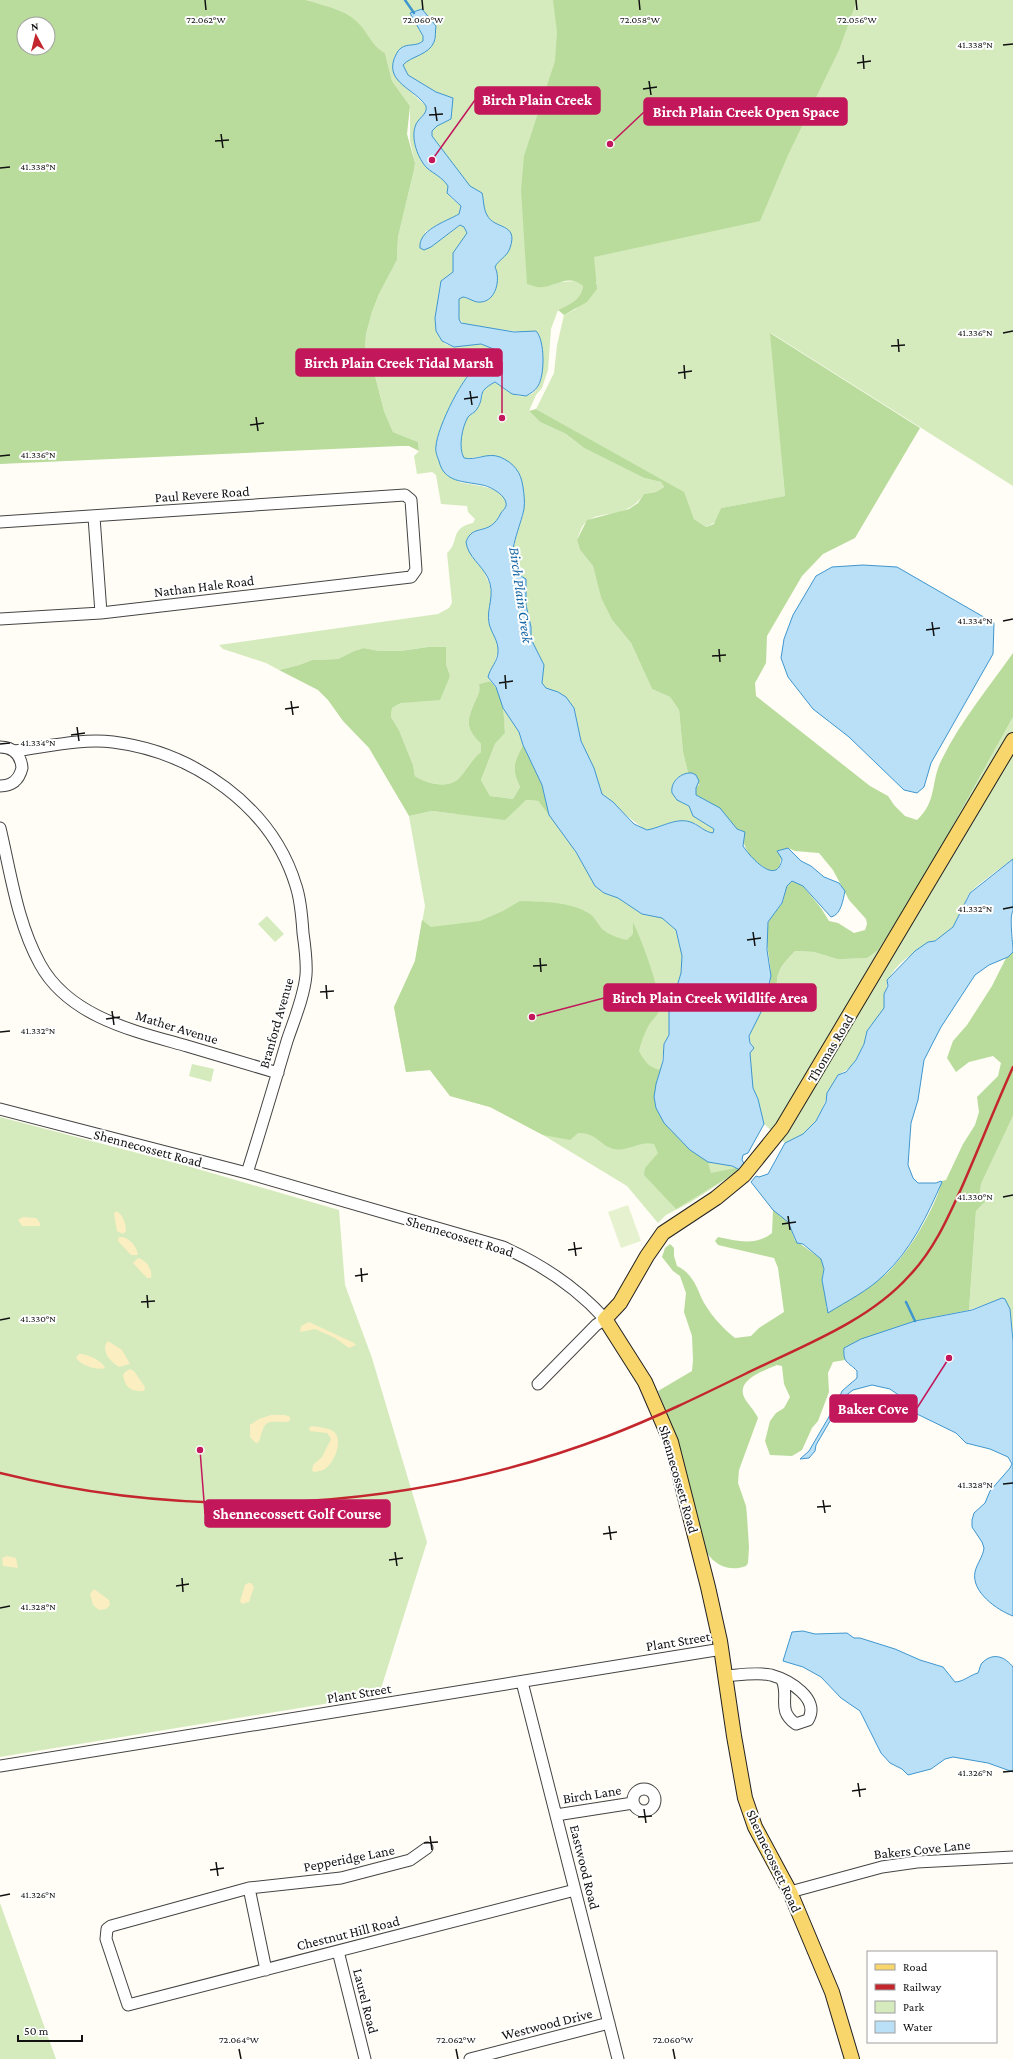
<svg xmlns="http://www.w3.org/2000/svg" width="1013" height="2059" viewBox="0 0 1013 2059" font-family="'Crimson Pro',serif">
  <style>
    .green { fill: #d5ebbd }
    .forest { fill: #b9dc9c; fill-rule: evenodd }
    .sand { fill: #fbeec1 }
    .pitch { fill: #e6f2cf }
    .water { fill: #b9e0f7; stroke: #3f96cf }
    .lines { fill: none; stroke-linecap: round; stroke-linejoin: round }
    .stream { stroke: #3f96cf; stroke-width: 2.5 }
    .minor-casing { stroke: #444; stroke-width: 13 }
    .major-casing { stroke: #222; stroke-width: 16 }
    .minor { stroke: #fff; stroke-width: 11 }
    .major { stroke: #f9d66b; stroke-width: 14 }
    .rail { stroke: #c4262e; stroke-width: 2.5 }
    .ticks { fill: none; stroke: #111; stroke-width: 1.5 }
    .labels { text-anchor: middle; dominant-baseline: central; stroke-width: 4; stroke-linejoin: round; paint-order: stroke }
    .street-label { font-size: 14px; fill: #111; stroke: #fff }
    .water-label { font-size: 15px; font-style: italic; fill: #1768a6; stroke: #fff }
    .ticks-label { font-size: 10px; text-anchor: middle; fill: #111; stroke: #fff; stroke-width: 4; stroke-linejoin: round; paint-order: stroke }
    .leader { fill: none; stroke: #c2185b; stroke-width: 1.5 }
    .callout-dot { fill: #c2185b; stroke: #fff; stroke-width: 1.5 }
    .callout { fill: #c2185b; stroke: #c2185b; stroke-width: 1.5 }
    .callout-label { font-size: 15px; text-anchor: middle; font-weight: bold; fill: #fff }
  </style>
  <rect width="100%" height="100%" fill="#fffdf5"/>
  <path class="green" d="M306,0H1013V486L771,333L785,496L721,508L716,522L706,527L694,519L683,492L536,409L554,373L557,345L564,315L576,309L597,283L594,276V258L557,282L577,281L583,286C581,300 570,304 558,310L551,329L548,370L542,388L536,395L529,411L540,422L566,434L584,448L644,478L661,482L664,487L656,492L644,494C626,521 598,509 585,523C581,527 579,535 577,540L580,550L593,566L601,598L612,620L631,643L652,689L670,697L679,710L683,752L688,773L679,776L686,805L689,806L693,816L714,829L713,833L706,831L695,823L676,821L649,830L644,829L622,812L613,802L602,794L594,768L581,741L574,708L558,692L546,688L542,683L544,665L531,639V627L526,605V579C499,564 521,532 524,509C525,495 522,481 517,469L483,456L464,459C458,447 462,428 468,417C470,415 473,414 475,411C485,398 475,393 495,382C502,386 510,395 519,396C545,400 542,364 542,349L521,332L465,325L459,319V299L463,296C480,301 483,309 496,290L476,225L427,148L434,112L397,68L431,37L418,28L423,36V41C410,52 402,39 393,61L403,85L426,106C428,114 417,120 414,128L433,172L445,181L448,186L449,196L461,206L459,214L425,232L431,247L461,225L464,227L467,233C455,251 455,250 453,272L445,278L440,286L435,318L436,331L445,344L454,347L481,344L496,350L502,358C498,364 488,360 482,362C463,370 440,426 436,446L459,482C469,485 509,486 506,505C505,509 502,513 500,516C496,526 487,529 477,530L471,556L481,566L490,585L492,599L488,621L498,645V652L489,679L490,681L479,684C480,691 479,694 476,699C467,720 464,727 481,744V752C472,759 468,768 461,776C451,790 427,784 415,776L413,765L399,730L391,717L392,708L450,677L446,664L428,647L400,651H379L364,648L354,651L338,659L312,660L299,665L279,670L266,663L223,649L219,645L438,614L449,608L452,603L447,553C460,542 449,528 473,523L475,519L468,512L467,506L441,504L436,475L432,472L417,474L414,456L419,451L418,442L393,432L384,411L374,372V359L365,350L366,334L372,312L379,294L397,260L398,237L414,170L415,163L410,141V106L392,81L385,53L377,49L370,40L326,6Z
    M503,708L519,732L523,745C514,763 511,768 520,787L513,799L490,796L481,780L495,744L505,733Z
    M1013,717V859C1004,866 973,887 968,895C963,905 961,920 953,928C931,947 906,950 889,978C885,985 887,1002 883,1010C880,1018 871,1023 867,1031C865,1035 866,1039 864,1043C862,1049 857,1059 853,1064C849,1070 840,1072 837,1077C824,1096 823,1120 804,1134C798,1138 791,1140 785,1143L764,1124L758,1099L753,1088L751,1072L750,1053L754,1048C742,1034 759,1021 763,1007C765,1002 766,996 768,991H774C778,986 776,981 778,975C781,966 789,958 795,951L814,952L837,959L867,958L922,881Z
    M526,800L538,801L563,831L596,886L604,893L618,898L642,914L662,918L676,930L682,956L681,973L678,983L671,993L669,1035L664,1044L661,1070L726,1164L740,1170L691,1202L666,1215L658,1223L627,1186L543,1135L490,1107L450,1096L430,1070L406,1072L394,1007L415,961L425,906L409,816L432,811L457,814L518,806Z
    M267,916L284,934L275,942L258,924Z
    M192,1064L214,1069L211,1082L189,1076Z
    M1013,1116V1341L1011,1320L1004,1298L969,1310L976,1211L987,1200L980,1193L981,1184Z
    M0,1117L191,1167L339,1210L345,1285L372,1358L427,1542L379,1695L0,1757Z
    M0,1903L56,2059H0Z"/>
  <path class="forest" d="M0,0H306C322,5 343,9 356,21C368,31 371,46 385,53L392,81L410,106L407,134L415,163L414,170L398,237L397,260L379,294L372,312L366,334L365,350L374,359V372L384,411L393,432L418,442L419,451L409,446H400L0,464ZM24,24H48V48H24Z
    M553,0H857L839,50L788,155L760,221L594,257L597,289L587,302L564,315L558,310C570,304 581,300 583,286C568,272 553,289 537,287C534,286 530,285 527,284L521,190L524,156L555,61L557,32Z
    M770,333L920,428L855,538L823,554L802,576L767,636L766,663L755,683L756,696L870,786L888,796L894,805L905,816L917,820C938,800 930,782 942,759C960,722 989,687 1013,653V717L922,881L878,950L867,958L844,959H837L814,952L795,951C789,958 781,965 778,975C776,981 778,986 774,991H768C776,970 763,946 768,924C770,915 780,909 783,901C786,893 785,883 795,881L803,886L821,908L829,921L838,923L854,933L865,930L867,924L866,919L849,900L833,870L819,853L795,851L788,848L781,858L779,868L772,872C751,860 745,854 741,830L737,829L720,809L696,795V787L699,785L692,773H688L683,752L679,710L670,697L652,689L631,643L612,620L601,598L593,566L580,550L577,540L587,520L629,509L638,503L644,494L656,492L664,487L661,482L644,478L584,448L566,434L540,422L529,411L536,409L684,492L694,519L706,527L714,524L721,508L785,496Z
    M428,647H446V664L450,676L440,700L401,703L392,708L391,717L399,730L413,765L415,776C427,784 451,790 461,776C468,768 472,759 481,752V744C464,727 467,720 476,699C479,694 480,691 479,684L490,681C504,694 504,715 505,733L495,744L481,780L490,796L513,799L520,787C511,768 514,763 523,745L542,785L549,815L538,801L526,800L505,820L432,811L409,816L369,748L343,721L328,700L318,690L279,670L299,665L312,660L338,659L354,651L364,648L379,651H400Z
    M520,901C543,902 570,901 590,914C595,918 598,924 602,929C609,935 618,938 627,940L633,934V922C641,939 664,996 658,1013C656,1017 651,1021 649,1025C644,1034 641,1042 639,1051C645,1062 649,1068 661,1070L656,1084L682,1141L690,1150L708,1162L711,1173L736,1168L740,1170L676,1209L644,1175L645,1168L658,1153L654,1144C641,1140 627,1152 614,1149C599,1145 596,1132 578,1133L570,1140L543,1135L490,1107L450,1096L430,1070L406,1072L394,1007L415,961L422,920L431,927L480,921L503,911Z
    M1013,952V1116L981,1184L980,1193L987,1200L976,1211L969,1310L915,1321L879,1333L866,1340L861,1339L844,1356L845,1360L833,1362L828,1373L829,1392L818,1421L812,1428L802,1450L792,1456L770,1455L765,1441L770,1421L776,1413L784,1408L790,1397L784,1384L782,1366L777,1365C766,1370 736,1379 744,1397C746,1402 755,1411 758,1418L739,1470L738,1483L746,1506L747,1516L749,1547L748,1563L746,1566C730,1572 716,1566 707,1553C693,1498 680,1444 658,1391L692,1371L693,1360L692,1336L684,1312L686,1293L680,1276L673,1271L662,1257L665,1248L670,1244L674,1248V1256L677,1266C690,1272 696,1284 701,1297C708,1312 722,1328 735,1338L751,1336L759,1328L784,1312L778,1268L774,1258L718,1245L715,1241L718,1237C737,1241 756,1246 772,1233L773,1210L788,1222L795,1240L821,1259L824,1266L822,1280L826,1296V1308C842,1299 872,1286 885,1275C908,1254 934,1211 942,1181L946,1180L963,1144L975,1125L979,1112L977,1097L998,1076L1001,1063L993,1056L969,1062L956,1072L947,1058L953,1041L967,1025L992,986L1006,958Z"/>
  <path class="sand" d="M116,1211C123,1214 126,1224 126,1231L123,1234L117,1231L114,1214Z
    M23,1217L36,1218L40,1223V1226H22L18,1220Z
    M119,1237C128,1236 137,1246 138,1255H131L118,1241Z
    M138,1258C146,1260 153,1269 151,1278H147L133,1263Z
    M309,1322L354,1343L356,1345L349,1348L335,1338L315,1329L300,1332L301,1326Z
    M108,1341L122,1350L130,1364L119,1367C110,1362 100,1350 108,1341Z
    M79,1354C86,1353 103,1361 105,1368C98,1371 80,1365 76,1358Z
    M130,1369L134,1371L145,1387L144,1391C132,1392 125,1388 123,1375L125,1372Z
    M271,1415H285L290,1417V1420L288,1422C264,1422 266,1419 259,1442L256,1443L250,1437V1425L259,1419Z
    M312,1426C318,1427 328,1428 333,1431C344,1439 335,1461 326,1468C323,1471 319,1471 315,1472L312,1471L313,1465L322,1457L331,1439L327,1433L310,1431L309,1428Z
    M7,1556L16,1558L18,1568L3,1566L2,1558Z
    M248,1583H251L254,1587L249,1602L242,1604L240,1601L245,1585Z
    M94,1589L109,1600L110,1605L106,1609L99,1610L93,1605L90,1594Z"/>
  <path class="pitch" d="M628,1205L641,1241L621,1248L608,1212Z"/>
  <path class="water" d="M422,9L436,26C435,31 436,38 434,42C429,55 411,56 403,65L408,75L436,92L453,98L451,119L437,126L432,131V136L470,186L482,193C484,200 483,208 487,215C494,230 519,222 510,248C507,257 498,260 495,267C501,279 496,301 481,302C474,303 470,298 463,297L459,299V319L461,323L514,332L536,331C545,340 545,375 538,386C535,391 531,393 526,396L512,394L495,382C475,393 486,395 477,409C475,413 470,414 468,417C462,427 458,448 464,458C476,461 487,452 500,457C514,463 521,472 523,487C524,494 525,501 524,509C521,525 507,554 514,569C517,573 522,577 526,579V605L531,627V639L544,665L542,683L546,688L558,692L566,697L574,708L581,741L594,768L602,794L613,802L634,824L647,830C663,827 678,816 693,823C700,826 705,832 713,833L714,829L693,816L689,806L677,800L672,793C670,782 681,772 692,773L696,775L699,781L696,788V795L720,808L737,829L745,832L743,846C750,857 777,887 782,859L777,851L788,848L801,861L811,866L824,877L839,883L845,891C843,900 841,915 831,917L803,886L792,881L787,886L782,903L768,922L767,950L771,976L764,1006L749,1036L750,1043L754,1048L750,1053L753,1088L758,1099L764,1124L748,1153L743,1155L742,1160L745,1165L740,1170L732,1166L708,1162L690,1150L664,1123L656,1108L654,1097L656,1084L663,1061L664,1044L669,1035V999L678,983L681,973L682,956L676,930L662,918L642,914L618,898L604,893L595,886L576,852L549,815L542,785L523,745L519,732L503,708L496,687L488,677C490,668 498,661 498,652C499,641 491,633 489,623C486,608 496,595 488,578C481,564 468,557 466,542C473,522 489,538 501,513C502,511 505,509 506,506C508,496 490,486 482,485C464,481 444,483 439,461C437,456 435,451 436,446C437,428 464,372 480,364C486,360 498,364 502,358L496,350L481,344L454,347L442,341L436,331L435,318L441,281L453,272V253L467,233L464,227L460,225L431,247L424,250L420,248C418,230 445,222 459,214L461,206L447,193L448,186C442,177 434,174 427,168C418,159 411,139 415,127C417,118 428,115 426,106C415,89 386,83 394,59C396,55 397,51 401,48C408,43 416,47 423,41V36L410,13Z
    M863,565L897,567L994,623L993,654L931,763L924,787L917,793L904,790L849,737L813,709L788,677L781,658L784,639L793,615L816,576L832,567Z
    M1013,859V911C1009,916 1013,943 1013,952L1008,957L989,965L975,975L941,1027L924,1060L918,1100L911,1123L908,1165L913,1178L918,1183H936L941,1181L942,1182C927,1216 911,1250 884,1275C868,1291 847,1301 828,1313L822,1280L824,1269L821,1259L803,1244L797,1243L788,1222L773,1210L751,1182L756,1176L759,1177L768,1174L785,1143L803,1134L816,1121L826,1102L827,1093L838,1075L846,1072L856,1060L864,1044L867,1031L884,1008V994L888,986L887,980L915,951L928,942L935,941L953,927L970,893Z
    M1002,1298L1005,1299L1010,1309L1013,1341V1616C997,1610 971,1592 975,1572C977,1563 983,1557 984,1548L982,1542L972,1527V1520L974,1513L985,1503L990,1491L1010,1468L1012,1464L1008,1457L990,1449L966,1443L956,1433L917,1414L904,1399L890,1389L872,1385L853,1390L844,1397L816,1445L815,1451L809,1458L800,1459L809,1451L837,1403L842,1391L857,1378V1371C848,1361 843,1364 844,1348L861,1339L915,1321L972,1310Z
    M803,1631L815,1634L847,1633L854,1638H860L895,1649L920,1660L943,1667L955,1682C963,1682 970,1675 978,1673C980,1669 980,1664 983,1662C994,1652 1005,1657 1013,1667V1772L988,1763L953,1757L945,1759L931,1769L908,1775L902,1769L890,1763L881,1753L860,1711L841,1698L821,1677L803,1667L783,1661L792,1632Z"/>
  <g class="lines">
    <path class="stream" d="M405,0L414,13
      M906,1302L915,1321"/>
    <g class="minor-casing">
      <path id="minor" d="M94,517L101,613
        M0,522L405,495L411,500L416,570L411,577L101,613L0,619
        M0,747C13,747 21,755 22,768C19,780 12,786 0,786
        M14,751C46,747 81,738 113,742C193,752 272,806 296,886C301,901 302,918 303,933C305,947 307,962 306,975C304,997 294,1020 287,1041C274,1085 261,1129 247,1173
        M0,828C11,874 17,922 40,964C69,1017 134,1031 187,1046C217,1055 248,1064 278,1073
        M0,1109L247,1173L503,1247C541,1264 577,1288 605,1319L596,1325L538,1384
        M725,1676C739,1675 757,1672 771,1675C789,1680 821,1699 808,1720L796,1724C776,1710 790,1697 782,1680
        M522,1682L618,2059
        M0,1766L722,1649
        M633 1800a11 11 0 1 1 22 0a11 11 0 1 1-22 0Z
        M556,1815L633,1803
        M427,1848L410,1860L341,1878L249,1888L111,1926L107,1929L106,1939L128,2005L575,1890
        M249,1888L266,1970
        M790,1892L882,1867L917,1862L1013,1857
        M338,1951L365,2059
        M470,2059L609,2023"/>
    </g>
    <g class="major-casing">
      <path id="major" d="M852,2059L832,1992L790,1892L755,1827L745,1798L734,1736L720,1641L708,1587L671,1442L645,1382L605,1319L620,1303L647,1256L663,1233L716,1198L744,1175L782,1128L1013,740"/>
    </g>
    <use href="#minor" class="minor"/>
    <use href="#major" class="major"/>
    <path class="rail" d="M0,1473C202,1523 413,1510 608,1436C655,1418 700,1396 745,1374C800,1347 868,1322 909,1276C933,1251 947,1220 961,1189C979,1148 995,1107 1013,1067"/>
  </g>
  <path class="ticks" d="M205,0L206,10M422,0L423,10M639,0L640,10M856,0L857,10M1003,45L1013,44M863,55L864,69M857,63L871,61M649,81L651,95M643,89L657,87M435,107L437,121M429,115L443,114M221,134L223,148M215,141L229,140M0,168L10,167M1003,333L1013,331M898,339L899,352M891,346L905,345M684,365L685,379M678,373L692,371M470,391L472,405M464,399L478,397M256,417L258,431M250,425L264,423M0,456L10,455M1003,621L1013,619M932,622L934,636M926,630L940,628M719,649L720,662M712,656L726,655M505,675L506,689M499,683L513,681M291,701L293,715M285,709L299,707M77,727L79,741M71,735L85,733M0,744L10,743M1003,909L1013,907M753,932L755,946M747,940L761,938M540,958L541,972M533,966L547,965M326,985L327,999M320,992L334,991M112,1011L114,1025M106,1019L120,1017M0,1032L10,1031M1003,1197L1013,1195M788,1216L790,1230M782,1224L796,1222M574,1242L576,1256M568,1250L582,1248M361,1268L362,1282M355,1276L368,1274M147,1295L148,1308M141,1302L155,1301M0,1320L10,1318M1003,1484L1013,1483M823,1500L825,1513M817,1507L831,1506M609,1526L611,1540M603,1534L617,1532M395,1552L397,1566M389,1560L403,1558M182,1578L183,1592M176,1586L189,1584M0,1608L10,1606M1003,1772L1013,1771M858,1783L860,1797M852,1791L866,1789M644,1809L646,1823M638,1817L652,1816M430,1836L432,1850M424,1843L438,1842M216,1862L218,1876M210,1870L224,1868M0,1896L10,1894M239,2049L241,2059M456,2049L458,2059M673,2049L675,2059"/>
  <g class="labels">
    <g class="street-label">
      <text transform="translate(202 494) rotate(-4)">Paul Revere Road</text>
      <text transform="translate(204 586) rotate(-7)">Nathan Hale Road</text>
      <text transform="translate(276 1023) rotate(-74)">Branford Avenue</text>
      <text transform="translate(177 1027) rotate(17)">Mather Avenue</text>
      <text transform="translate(830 1048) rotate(-59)">Thomas Road</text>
      <text transform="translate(148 1148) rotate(15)">Shennecossett Road</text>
      <text transform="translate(460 1236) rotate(17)">Shennecossett Road</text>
      <text transform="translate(679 1479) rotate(74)">Shennecossett Road</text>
      <text transform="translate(678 1641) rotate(-9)">Plant Street</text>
      <text transform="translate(359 1693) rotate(-9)">Plant Street</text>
      <text transform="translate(592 1794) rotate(-9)">Birch Lane</text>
      <text transform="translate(922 1849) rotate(-6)">Bakers Cove Lane</text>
      <text transform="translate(349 1858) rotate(-11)">Pepperidge Lane</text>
      <text transform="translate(774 1861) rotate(65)">Shennecossett Road</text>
      <text transform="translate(585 1867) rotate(76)">Eastwood Road</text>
      <text transform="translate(348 1933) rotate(-14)">Chestnut Hill Road</text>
      <text transform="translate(366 2001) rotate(76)">Laurel Road</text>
      <text transform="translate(547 2024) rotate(-14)">Westwood Drive</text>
    </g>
    <g class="water-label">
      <text transform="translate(521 595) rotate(82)">Birch Plain Creek</text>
    </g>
  </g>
  <g class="ticks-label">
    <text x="206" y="23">72.062°W</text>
    <text x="423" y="23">72.060°W</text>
    <text x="640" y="23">72.058°W</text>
    <text x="857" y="23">72.056°W</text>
    <text x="975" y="48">41.338°N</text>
    <text x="38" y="170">41.338°N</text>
    <text x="975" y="336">41.336°N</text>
    <text x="38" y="458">41.336°N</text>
    <text x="975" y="624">41.334°N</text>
    <text x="38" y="746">41.334°N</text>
    <text x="975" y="912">41.332°N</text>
    <text x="38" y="1034">41.332°N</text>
    <text x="975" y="1200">41.330°N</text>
    <text x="38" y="1322">41.330°N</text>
    <text x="975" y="1488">41.328°N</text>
    <text x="38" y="1610">41.328°N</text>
    <text x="975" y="1776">41.326°N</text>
    <text x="38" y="1898">41.326°N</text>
    <text x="239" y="2043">72.064°W</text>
    <text x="456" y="2043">72.062°W</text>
    <text x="673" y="2043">72.060°W</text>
  </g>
  <path class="leader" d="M432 160L475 100M610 144L644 112M502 418L502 362M532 1017L604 998M949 1358L917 1408M200 1450L205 1514"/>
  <g class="callout-dot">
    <circle cx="432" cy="160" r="4"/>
    <circle cx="610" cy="144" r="4"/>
    <circle cx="502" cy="418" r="4"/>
    <circle cx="532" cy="1017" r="4"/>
    <circle cx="949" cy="1358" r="4"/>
    <circle cx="200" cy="1450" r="4"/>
  </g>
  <g class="callout">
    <rect x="475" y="87" width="125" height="27" rx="4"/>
    <rect x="644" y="98" width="203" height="27" rx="4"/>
    <rect x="296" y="349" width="206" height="27" rx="4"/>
    <rect x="604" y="984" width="212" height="27" rx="4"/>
    <rect x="830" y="1395" width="87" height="27" rx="4"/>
    <rect x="205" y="1500" width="185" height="27" rx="4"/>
  </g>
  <g class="callout-label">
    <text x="537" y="105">Birch Plain Creek</text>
    <text x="746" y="117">Birch Plain Creek Open Space</text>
    <text x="399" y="368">Birch Plain Creek Tidal Marsh</text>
    <text x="710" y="1003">Birch Plain Creek Wildlife Area</text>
    <text x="873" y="1414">Baker Cove</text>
    <text x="297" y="1519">Shennecossett Golf Course</text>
  </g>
  <rect x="867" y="1951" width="130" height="92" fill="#ffffff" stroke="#a0a0a0"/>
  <rect x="875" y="1964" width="20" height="6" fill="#f9d66b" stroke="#a0a0a0"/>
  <text x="903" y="1971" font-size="12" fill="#111111">Road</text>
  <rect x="875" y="1984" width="20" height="6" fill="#c4262e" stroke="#a0a0a0"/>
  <text x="903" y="1991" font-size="12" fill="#111111">Railway</text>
  <rect x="875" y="2001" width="20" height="12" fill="#d5ebbd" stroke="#a0a0a0"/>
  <text x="903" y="2011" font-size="12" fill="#111111">Park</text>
  <rect x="875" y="2021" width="20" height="12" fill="#b9e0f7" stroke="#a0a0a0"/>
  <text x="903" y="2031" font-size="12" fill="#111111">Water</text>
  <g transform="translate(36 36) rotate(353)"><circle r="19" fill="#ffffff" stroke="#a0a0a0"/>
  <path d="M0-3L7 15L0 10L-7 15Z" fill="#c4262e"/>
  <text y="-6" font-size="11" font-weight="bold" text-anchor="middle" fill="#111111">N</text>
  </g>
  <path d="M18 2035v6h64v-6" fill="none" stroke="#111111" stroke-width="2"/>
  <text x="24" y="2035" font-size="12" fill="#111111" stroke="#ffffff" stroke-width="3" paint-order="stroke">50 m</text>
</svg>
